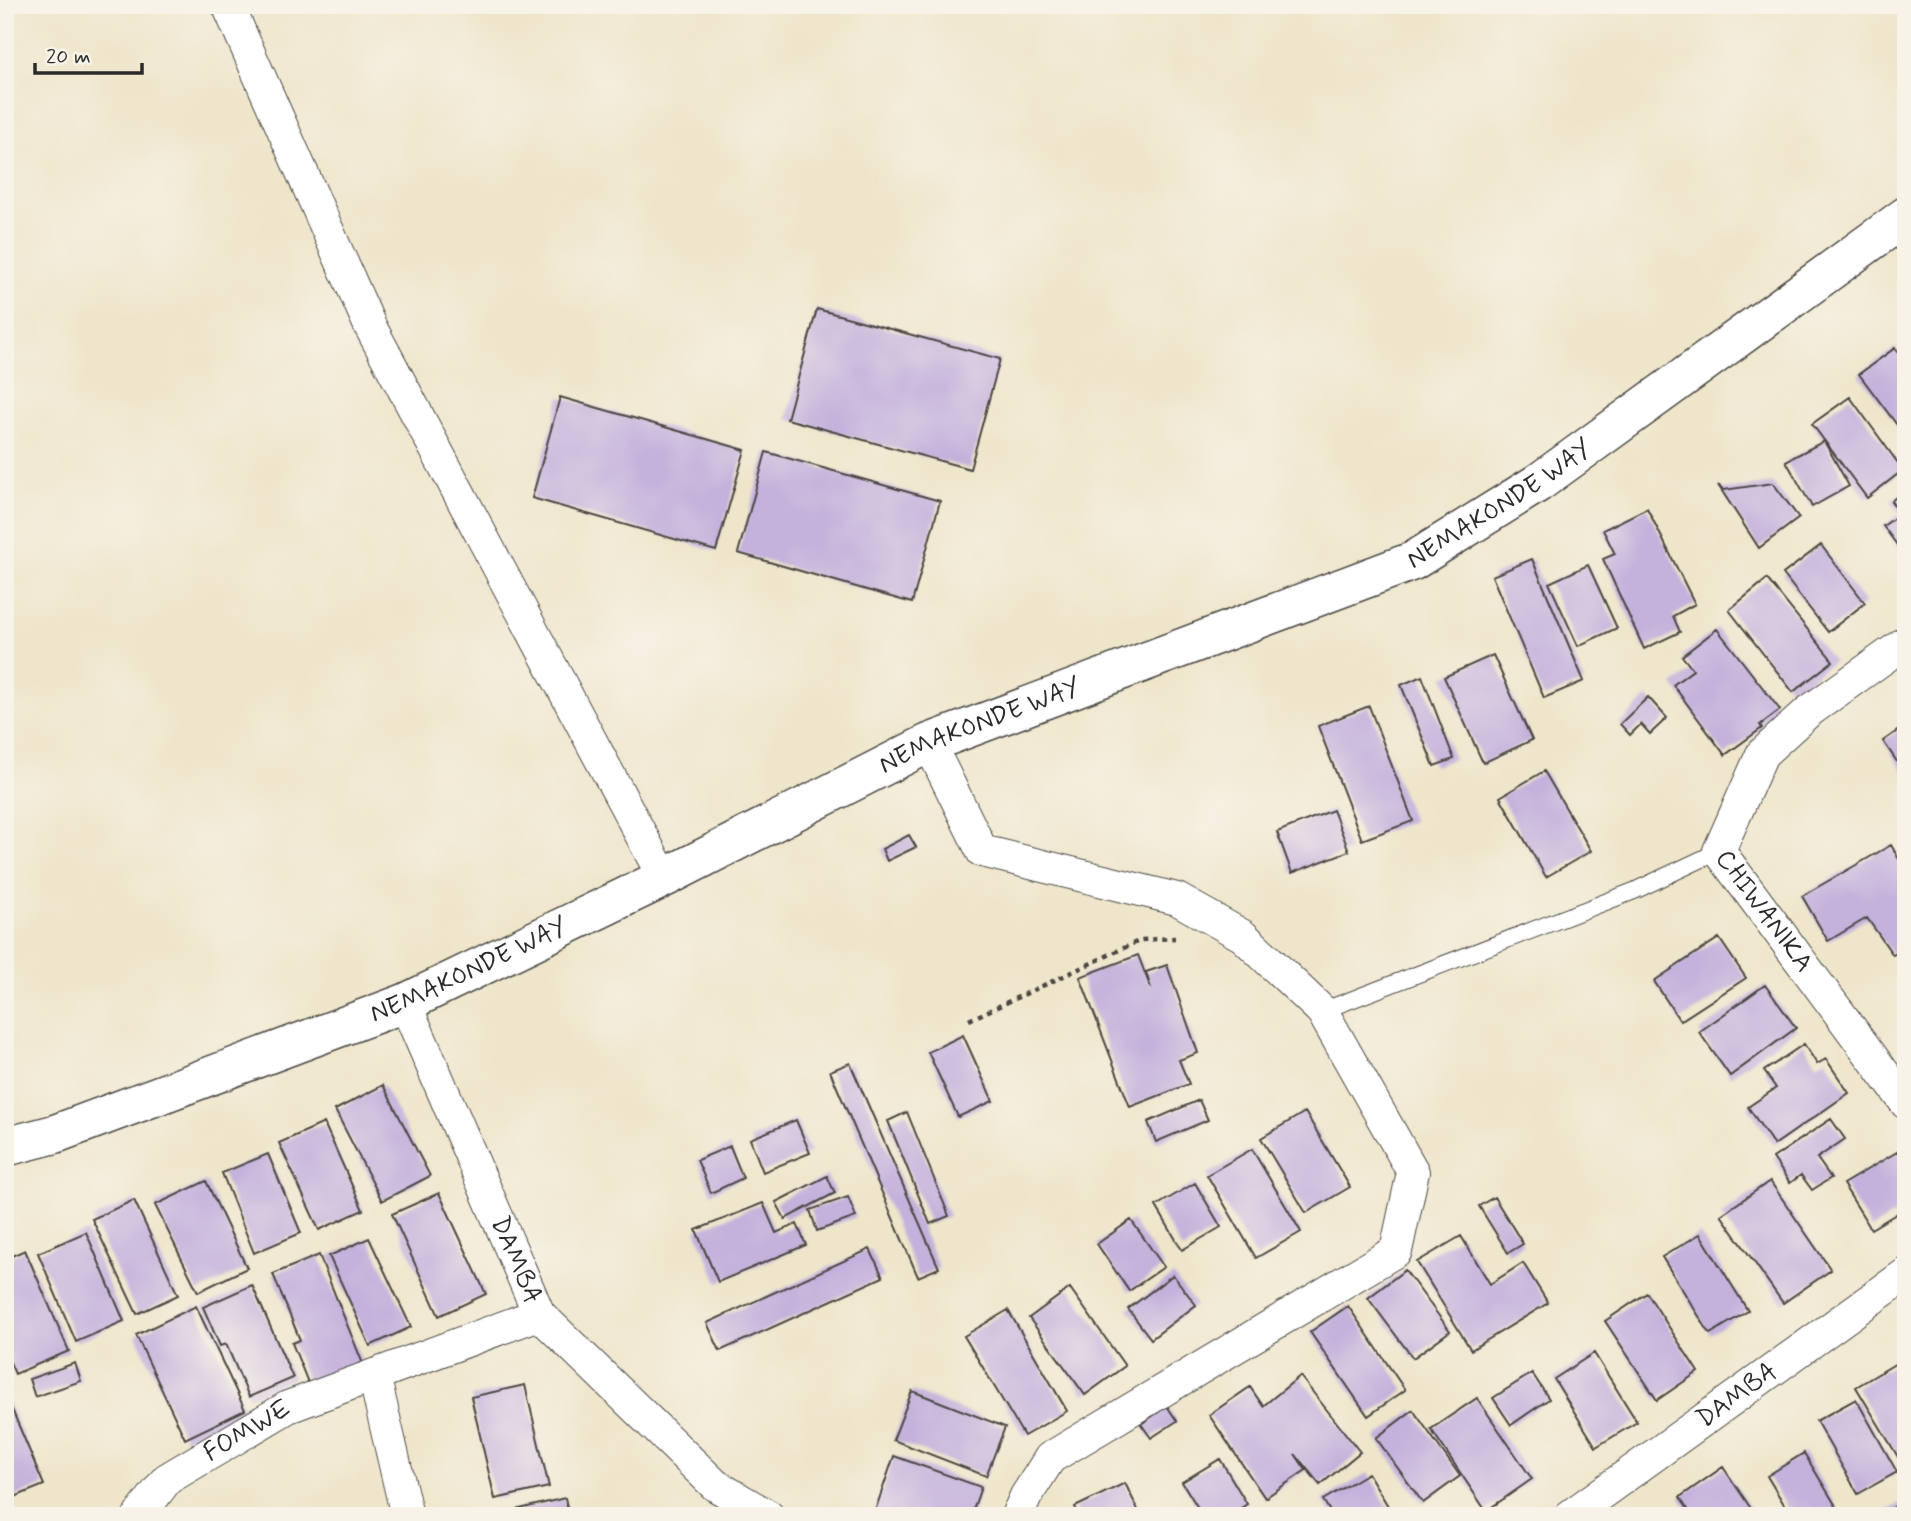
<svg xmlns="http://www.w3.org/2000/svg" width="1911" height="1521" viewBox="0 0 1911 1521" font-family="Mynerve,sans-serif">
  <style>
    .building { fill: #c4b1dc }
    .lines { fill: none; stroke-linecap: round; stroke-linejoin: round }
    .service-casing { stroke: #484743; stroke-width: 18 }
    .minor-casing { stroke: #484743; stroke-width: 34 }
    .tertiary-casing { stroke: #484743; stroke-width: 41 }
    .path { stroke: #484743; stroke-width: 4.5; stroke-dasharray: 5 5; stroke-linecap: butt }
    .service { stroke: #fff; stroke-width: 16 }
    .minor { stroke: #fff; stroke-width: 32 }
    .tertiary { stroke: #fff; stroke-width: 38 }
    .labels { text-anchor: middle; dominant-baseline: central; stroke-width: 6; stroke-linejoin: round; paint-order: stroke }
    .street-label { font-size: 26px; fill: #2b2b2b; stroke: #f7f3e8 }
  </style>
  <rect width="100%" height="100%" fill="#f7f3e8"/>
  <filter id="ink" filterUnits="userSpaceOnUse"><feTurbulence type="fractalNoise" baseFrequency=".0143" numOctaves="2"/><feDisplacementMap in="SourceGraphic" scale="14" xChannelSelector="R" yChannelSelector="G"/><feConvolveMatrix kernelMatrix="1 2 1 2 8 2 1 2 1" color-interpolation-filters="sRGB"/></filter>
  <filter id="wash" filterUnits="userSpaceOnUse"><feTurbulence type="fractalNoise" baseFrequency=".00686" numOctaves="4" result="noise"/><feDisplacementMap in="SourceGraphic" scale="28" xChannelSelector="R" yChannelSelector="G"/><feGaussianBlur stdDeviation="1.57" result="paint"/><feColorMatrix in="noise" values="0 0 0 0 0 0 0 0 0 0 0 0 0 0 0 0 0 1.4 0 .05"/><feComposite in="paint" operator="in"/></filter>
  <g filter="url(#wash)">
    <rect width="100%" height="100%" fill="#efe5ca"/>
    <g id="blocks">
      <path class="building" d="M817,309L1000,359L970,469L787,419Z
        M1895,348L1906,363V437L1859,374Z
        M560,397L745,450L716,551L532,498Z
        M1850,397L1903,470L1867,498L1812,424Z
        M1824,441L1849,486L1812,507L1786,461Z
        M766,452L940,501L912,603L738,553Z
        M1773,483L1799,518L1759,548L1718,485L1724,490Z
        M1906,490V557L1883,526L1900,514L1891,501Z
        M1647,508L1695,604L1673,616L1680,632L1644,649L1603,559L1615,554L1603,530Z
        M1821,545L1865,603L1828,632L1783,574Z
        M1532,559L1584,681L1544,698L1492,576Z
        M1588,565L1617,628L1578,646L1549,583Z
        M1767,579L1833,661L1793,692L1729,610Z
        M1717,629L1780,710L1760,725L1762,728L1725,755L1673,685L1693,670L1682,656Z
        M1493,655L1532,740L1483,763L1444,677Z
        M1422,676L1454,759L1434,766L1401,685Z
        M1648,697L1667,718L1650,734L1641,724L1630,735L1620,724Z
        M1369,706L1413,821L1362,840L1318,726Z
        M1906,725V775L1883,741Z
        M1544,771L1591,851L1546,877L1500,797Z
        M1333,810L1349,851L1292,873L1277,832Z
        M909,835L916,847L887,861L882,849Z
        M1891,845L1906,871V947L1893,955L1867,918L1828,941L1802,896Z
        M1719,938L1746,978L1680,1021L1654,981Z
        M1138,955L1151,989L1146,972L1167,965L1198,1053L1179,1060L1189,1084L1130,1107L1080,977Z
        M1765,985L1796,1028L1730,1076L1699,1032Z
        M963,1035L993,1101L958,1117L928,1052Z
        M1804,1044L1817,1064L1826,1059L1849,1093L1774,1145L1748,1107L1776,1088L1764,1071Z
        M850,1063L939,1268L918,1277L830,1071Z
        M383,1085L430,1176L382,1201L335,1110Z
        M1199,1100L1208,1120L1156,1142L1148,1122Z
        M907,1112L949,1216L930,1224L888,1121Z
        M1305,1112L1350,1187L1306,1213L1261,1138Z
        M1831,1119L1845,1139L1817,1158L1831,1178L1812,1190L1801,1175L1790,1183L1773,1158Z
        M796,1120L810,1153L763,1172L750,1139Z
        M324,1123L363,1210L319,1230L279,1143Z
        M730,1146L743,1178L711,1193L697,1160Z
        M1252,1149L1301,1232L1256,1258L1207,1175Z
        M1902,1149L1906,1155V1208L1871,1229L1843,1184Z
        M268,1154L301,1233L254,1253L222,1173Z
        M827,1176L835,1193L785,1219L776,1202Z
        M206,1181L247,1268L198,1292L155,1205Z
        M1770,1181L1831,1270L1783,1303L1721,1215Z
        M1195,1183L1221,1227L1182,1250L1156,1206Z
        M439,1193L486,1294L439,1316L392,1214Z
        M848,1197L856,1217L817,1231L810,1210Z
        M1494,1197L1523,1244L1508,1253L1479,1206Z
        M134,1200L178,1295L137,1314L92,1219Z
        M763,1203L776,1233L797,1224L806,1245L718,1282L696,1230Z
        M1131,1220L1164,1267L1129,1291L1097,1244Z
        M86,1232L124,1321L76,1342L38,1253Z
        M1700,1234L1748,1311L1710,1334L1662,1257Z
        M1461,1236L1490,1284L1523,1263L1548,1303L1471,1350L1417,1262Z
        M369,1238L411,1327L370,1346L329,1256Z
        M870,1249L883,1277L720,1351L707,1323Z
        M25,1250L69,1351L15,1374L5,1351V1259Z
        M319,1255L365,1369L311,1390L292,1343L300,1340L273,1274Z
        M1405,1270L1450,1331L1413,1358L1368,1298Z
        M1173,1275L1196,1305L1151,1339L1128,1309Z
        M252,1285L293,1378L249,1397L226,1344L220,1346L203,1307Z
        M1070,1288L1125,1366L1085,1395L1029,1318Z
        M1647,1293L1698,1372L1657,1400L1605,1321Z
        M196,1306L245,1410L185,1439L136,1335Z
        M1348,1306L1405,1390L1368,1416L1310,1332Z
        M1008,1310L1067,1411L1024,1436L964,1336Z
        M1594,1353L1637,1422L1596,1447L1554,1379Z
        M1905,1358L1906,1459L1901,1462L1856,1387Z
        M75,1363L81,1381L35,1397L29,1379Z
        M1532,1373L1549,1399L1511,1425L1493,1398Z
        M1300,1376L1360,1452L1320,1485L1295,1454L1306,1470L1265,1498L1209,1415L1250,1387L1263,1406Z
        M525,1385L549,1487L495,1499L471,1397Z
        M912,1391L1005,1427L986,1476L893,1440Z
        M5,1393L44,1485L5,1501Z
        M1477,1398L1532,1479L1486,1511L1431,1429Z
        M1856,1399L1897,1472L1858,1494L1816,1421Z
        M1167,1406L1177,1421L1151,1438L1141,1424Z
        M1413,1410L1460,1476L1423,1503L1376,1438Z
        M1804,1453L1842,1516H1791L1767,1476Z
        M894,1456L981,1487L971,1516L874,1514Z
        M1220,1459L1247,1504L1229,1516H1203L1182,1482Z
        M1723,1467L1756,1516H1683L1689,1511L1680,1497Z
        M1368,1473L1394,1516H1333L1323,1500Z
        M1125,1483L1141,1516H1079L1075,1507Z
        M565,1498L569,1516H507V1512Z
        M1906,1500V1516H1879Z"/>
    </g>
  </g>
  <g filter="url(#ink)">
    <use href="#blocks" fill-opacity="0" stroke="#484743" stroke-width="2"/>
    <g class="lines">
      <g class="service-casing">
        <path id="service" d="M1322,1011L1634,891L1719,851"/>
      </g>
      <g class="minor-casing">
        <g id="minor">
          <path d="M228,5L370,326L664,878"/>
          <path id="s1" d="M1906,642L1808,712L1762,754L1719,851L1906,1103"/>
          <path d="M929,743L982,851L1177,899L1243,936L1322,1011L1413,1172L1396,1251L1050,1458L1026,1496L1017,1516"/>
          <path id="s2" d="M405,1003L539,1314L715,1485L768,1516"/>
          <path d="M374,1375L407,1516"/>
          <path id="s3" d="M139,1516L167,1479L288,1407L539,1314"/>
          <path id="s4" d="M1570,1516L1906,1274"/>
        </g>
      </g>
      <g class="tertiary-casing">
        <g id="tertiary">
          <path id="s5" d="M5,1147L55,1134L405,1003L664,878L929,743L1413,561L1538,483L1906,216"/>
        </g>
      </g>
      <path class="path" d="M969,1020L1141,940L1175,938"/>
      <use href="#service" class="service"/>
      <use href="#minor" class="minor"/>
      <use href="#tertiary" class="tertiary"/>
    </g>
  </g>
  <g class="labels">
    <g class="street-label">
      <text stroke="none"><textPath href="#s5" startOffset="1631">NEMAKONDE WAY</textPath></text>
      <text stroke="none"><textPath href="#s5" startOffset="1064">NEMAKONDE WAY</textPath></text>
      <text stroke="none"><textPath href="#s1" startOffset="364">CHIWANIKA</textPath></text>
      <text stroke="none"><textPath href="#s5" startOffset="497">NEMAKONDE WAY</textPath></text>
      <text stroke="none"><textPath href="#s2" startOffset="280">DAMBA</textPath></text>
      <text stroke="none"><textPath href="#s4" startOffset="206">DAMBA</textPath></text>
      <text stroke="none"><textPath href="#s3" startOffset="140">FOMWE</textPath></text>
    </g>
  </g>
  <rect width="1911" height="1521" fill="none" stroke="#f7f3e8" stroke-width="28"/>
  <path d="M35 63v10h107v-10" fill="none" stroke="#2b2b2b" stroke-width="3.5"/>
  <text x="46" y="63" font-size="21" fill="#2b2b2b" stroke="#f7f3e8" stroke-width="5" paint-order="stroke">20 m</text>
</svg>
